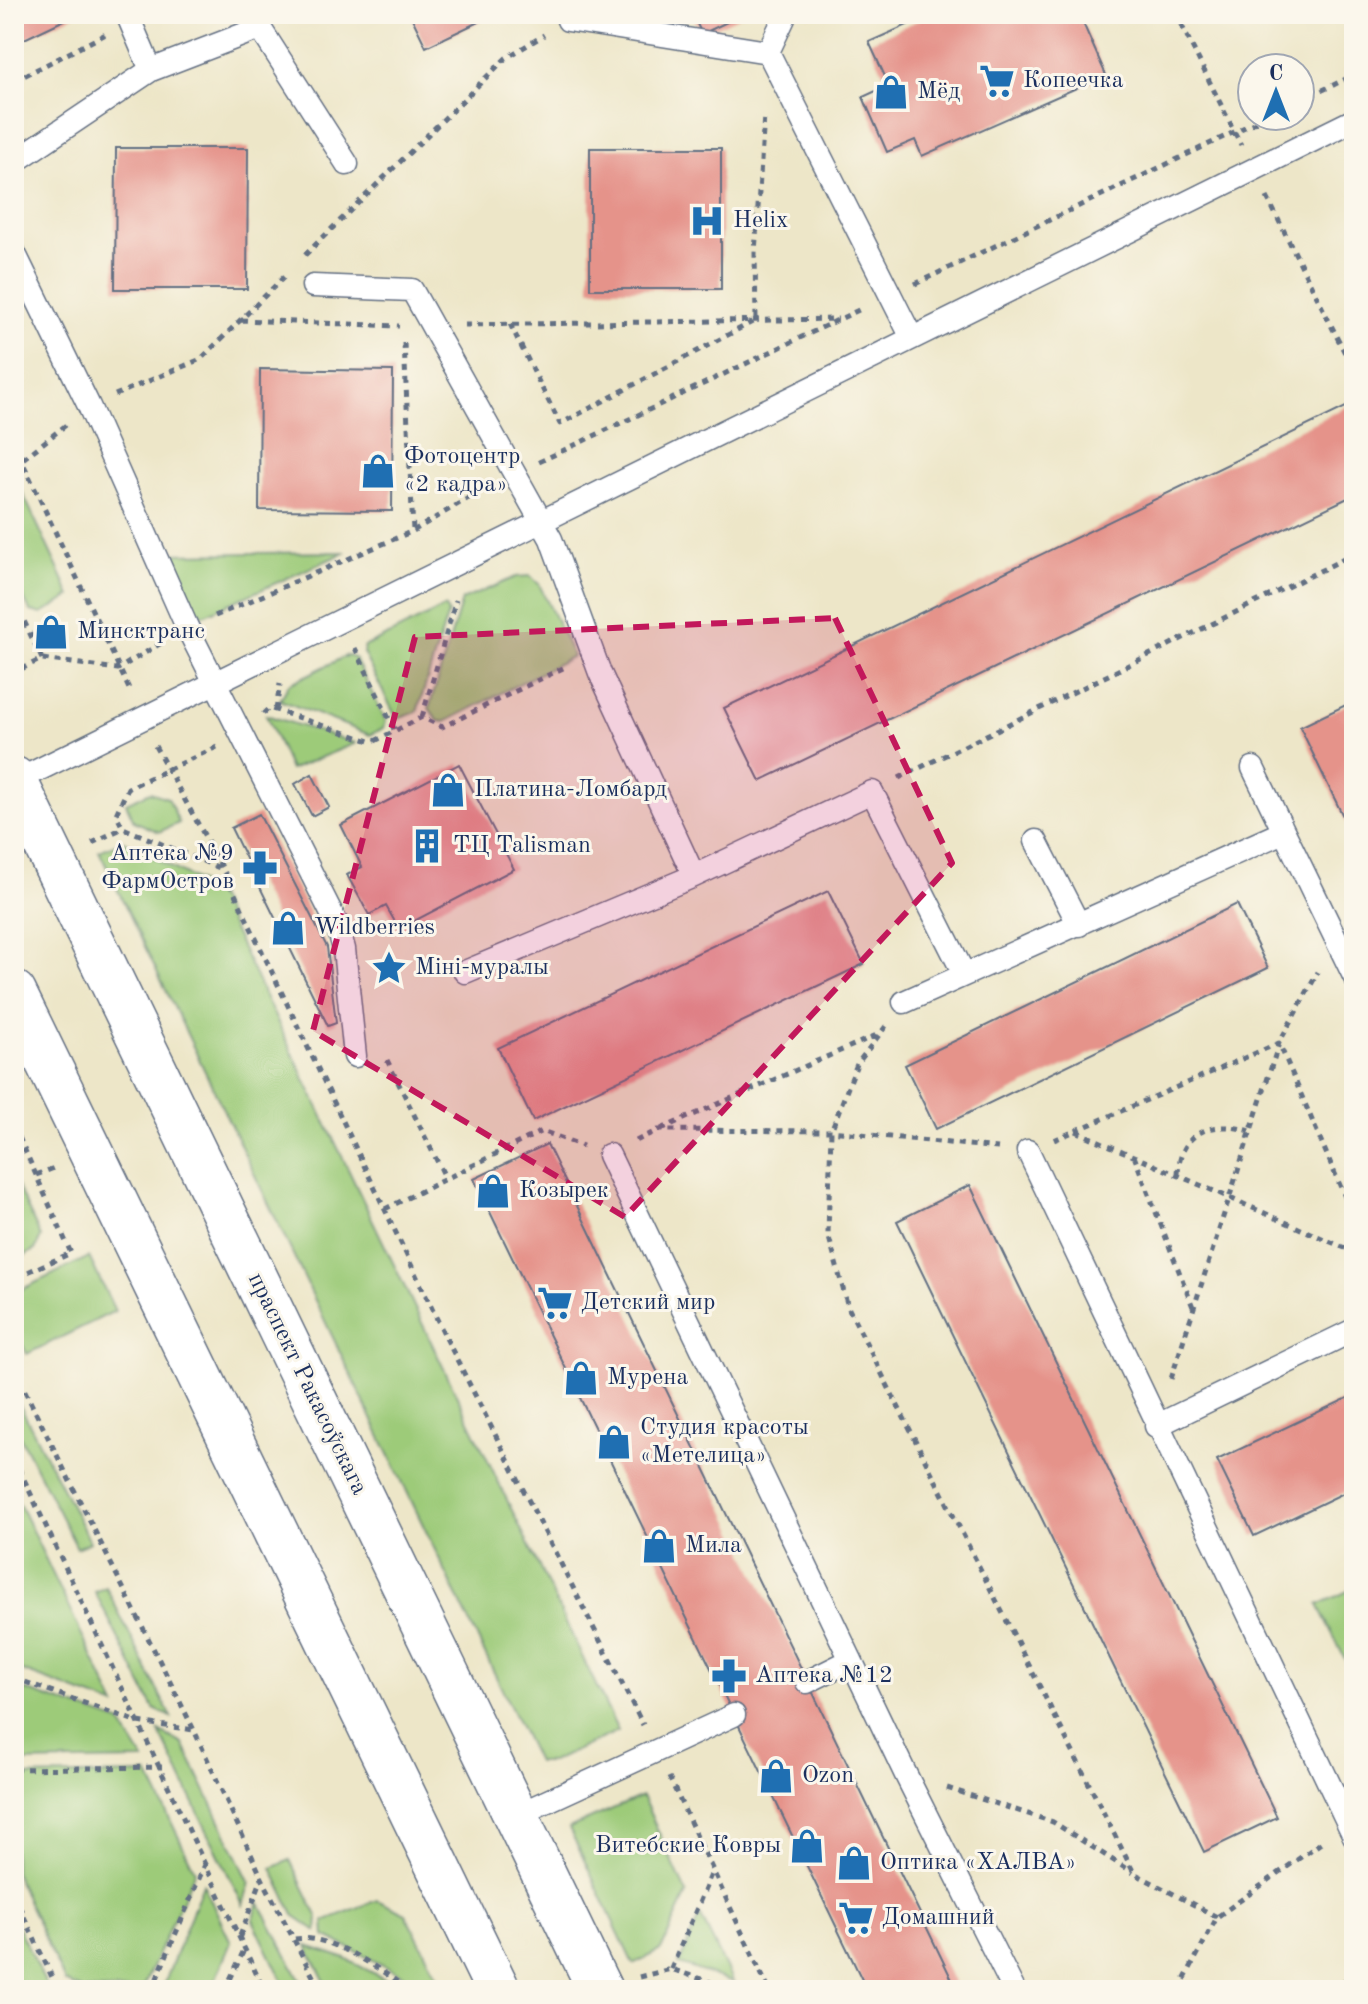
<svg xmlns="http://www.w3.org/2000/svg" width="1368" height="2004" viewBox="0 0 1368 2004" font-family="'Old Standard TT',serif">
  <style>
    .green { fill: #9dcb79; stroke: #5c7d6c; stroke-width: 2 }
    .building { fill: #e5938a }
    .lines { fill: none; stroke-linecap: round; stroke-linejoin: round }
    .service-casing { stroke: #646f83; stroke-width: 25 }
    .primary-casing { stroke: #646f83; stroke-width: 47 }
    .path { stroke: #646f83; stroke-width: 5; stroke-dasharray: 6 6; stroke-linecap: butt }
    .service { stroke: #fff; stroke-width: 22 }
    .primary { stroke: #fff; stroke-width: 44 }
    .marked { fill: #c2185b; fill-opacity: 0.2; stroke: #c2185b; stroke-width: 6; stroke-dasharray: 16 10; stroke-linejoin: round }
    .labels { text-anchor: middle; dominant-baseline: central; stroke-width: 6; stroke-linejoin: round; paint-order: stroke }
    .poi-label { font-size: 24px; fill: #1b2f5e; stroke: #fbf7ec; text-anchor: start }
    .street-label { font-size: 24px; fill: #1b2f5e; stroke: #fbf7ec }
  </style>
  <rect width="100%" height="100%" fill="#fbf7ec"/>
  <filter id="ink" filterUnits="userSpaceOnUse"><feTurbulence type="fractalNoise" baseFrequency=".0125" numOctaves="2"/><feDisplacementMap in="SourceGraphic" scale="16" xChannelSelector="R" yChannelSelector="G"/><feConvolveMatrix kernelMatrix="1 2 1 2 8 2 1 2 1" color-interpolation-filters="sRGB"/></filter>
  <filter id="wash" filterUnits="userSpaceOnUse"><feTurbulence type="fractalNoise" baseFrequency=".006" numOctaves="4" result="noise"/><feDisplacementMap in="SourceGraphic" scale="32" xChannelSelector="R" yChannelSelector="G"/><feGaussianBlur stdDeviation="1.8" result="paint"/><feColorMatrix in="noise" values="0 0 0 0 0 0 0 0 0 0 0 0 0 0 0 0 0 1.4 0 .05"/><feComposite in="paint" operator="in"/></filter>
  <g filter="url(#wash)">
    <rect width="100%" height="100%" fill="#ede6c8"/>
    <path class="green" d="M15,477L71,596L42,614L30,611L14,578Z
      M346,552L204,615L189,607L167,554Z
      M530,576L539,584L573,656L445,722L438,721L429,708L462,600L516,577Z
      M445,607L448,613L417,712L397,719L363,653L364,647Z
      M348,655L355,659L386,721L384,728L370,735L280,700L289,684Z
      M266,715L355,743H356L290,770Z
      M150,792L168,798L179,823L159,832L134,821L126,803Z
      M123,841L214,890L618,1731L551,1762H537L99,851Z
      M14,1180L41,1237L35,1250L14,1261Z
      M89,1257L115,1311L27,1354L14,1328V1293Z
      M16,1398L90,1542L77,1548L14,1425Z
      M14,1493L116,1706L14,1668Z
      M106,1587L171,1717L154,1709L95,1592Z
      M1354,1588V1677L1318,1605Z
      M14,1686L120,1722L144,1760L14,1762Z
      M159,1731L183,1744L250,1883L243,1905Z
      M148,1774L195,1871L142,1990H83L65,1982L14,1872V1776Z
      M642,1796L687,1894L661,1950L633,1964L569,1828Z
      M290,1860L318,1918L317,1931L294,1915L272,1868Z
      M203,1884L231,1942L211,1990H162Z
      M377,1900L406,1914L444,1990H420L405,1976L325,1936L324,1921Z
      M259,1902L305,1990H287L253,1920Z
      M700,1915L733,1982L679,1964Z
      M14,1920L49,1990H14Z
      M307,1946L344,1958L406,1990H329Z"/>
    <g id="blocks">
      <path class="building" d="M14,14H77L18,42Z
        M410,14H495L426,47Z
        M692,14H744L702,34Z
        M921,14H1079L1106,75L922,156L915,140L887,152L863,97L889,85L869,42L923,18Z
        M116,148H248L247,289H115Z
        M590,148H721V289H590Z
        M260,369L393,371L392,511L259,510Z
        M1354,403V495L760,781L724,708Z
        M1354,701V839L1300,727Z
        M459,764L514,869L399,929L386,906L369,915L347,875L362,867L341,825Z
        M312,774L329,807L312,816L295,784Z
        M259,814L327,947L336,1023L328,1026L231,828Z
        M828,891L864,964L533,1121L498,1048Z
        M1237,904L1268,968L936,1129L905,1065Z
        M547,1144L957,1990H867L474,1179Z
        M970,1185L1277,1817L1204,1852L897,1221Z
        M1354,1395V1488L1254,1536L1217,1460Z"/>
    </g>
  </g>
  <g filter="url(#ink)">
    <use href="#blocks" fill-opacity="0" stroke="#646f83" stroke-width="2"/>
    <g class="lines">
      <g class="service-casing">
        <path id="service" d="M127,14L151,70
          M566,14L568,20L768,52
          M768,52L912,338
          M768,52L786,14
          M14,162L151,70L260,28L347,164
          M14,252L89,406L187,627L337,924L344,949L355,1056
          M313,286L412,290L551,539L600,673L694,876L872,792L964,974
          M1253,768L1354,976
          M14,782L1354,120
          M1036,841L1079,925
          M465,972L694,876
          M904,1002L1283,832
          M1028,1151L1354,1836
          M609,1155L906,1775L1014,1990
          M1156,1426L1354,1330
          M807,1682L851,1660
          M515,1816L734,1715
          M1348,1990L1354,1987"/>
      </g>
      <g class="primary-casing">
        <path id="primary" d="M14,779L600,1990
          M14,993L498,1990"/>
      </g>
      <path class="path" d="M1176,14L1241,145
        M14,81L106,34
        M1300,101L1354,75
        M1267,197L1354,371
        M305,255L506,58L544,35
        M915,284L1268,116
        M241,320L399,326
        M510,324L560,424L756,320L755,253L764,115
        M465,325L838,319
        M404,343L413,531
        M115,395L201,359L284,277
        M14,444L131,693
        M539,462L863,308
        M14,466L66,425
        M14,600L42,659
        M215,616L413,531L487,487
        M355,648L395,731
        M21,669L42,659L118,669L163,642
        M276,710L280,684
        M263,714L269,708L373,742L422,717L442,727L567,666
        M422,717L456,600
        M155,746L223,869L446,1338L643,1725
        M217,747L128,788L116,814L123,828L222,869
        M899,778L1354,554
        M92,843L123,828
        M886,1026L857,1064L831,1131L828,1234L848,1307L1134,1873L1217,1917
        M387,1060L445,1177
        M14,1126L71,1253L14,1278
        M661,1129L879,1034
        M1076,1131L1354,1252
        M1054,1140L1279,1043L1354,1218
        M636,1141L658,1130L831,1131L998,1148
        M1134,1156L1193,1307
        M1178,1174C1180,1130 1214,1120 1250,1131
        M36,1175L54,1168
        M385,1209L542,1131L583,1146
        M14,1369L194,1730L262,1878L320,1990
        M1171,1379L1279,1043L1318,972
        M14,1458L264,1990
        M14,1678L138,1722L194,1730
        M14,1769L162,1767
        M669,1777L769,1990
        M947,1788L1053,1822L1133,1873
        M14,1895L58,1990
        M240,1936L262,1878
        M295,1939C330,1933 381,1970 409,1990
        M671,1969L713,1870
        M639,1977L671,1969L734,1990
        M152,1990L206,1862
        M225,1990L244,1950
        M1179,1990L1217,1917L1325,1840"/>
      <use href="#service" class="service"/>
      <use href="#primary" class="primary"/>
    </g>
  </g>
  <path class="marked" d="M835,618L952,863L625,1217L313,1031L415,637Z"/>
  <defs>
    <g id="supermarket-bare" transform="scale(2.76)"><path d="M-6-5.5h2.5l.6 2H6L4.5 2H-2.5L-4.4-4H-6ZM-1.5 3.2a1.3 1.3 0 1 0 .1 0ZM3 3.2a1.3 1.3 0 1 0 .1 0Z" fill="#1f6fb2" stroke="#fbf7ec" stroke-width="2.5" paint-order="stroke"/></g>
    <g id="shop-bare" transform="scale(2.76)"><path d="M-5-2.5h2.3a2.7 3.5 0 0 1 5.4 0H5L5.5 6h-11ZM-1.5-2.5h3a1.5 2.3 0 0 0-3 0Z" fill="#1f6fb2" stroke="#fbf7ec" stroke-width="2.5" paint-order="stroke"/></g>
    <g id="hospital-bare" transform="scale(2.76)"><path d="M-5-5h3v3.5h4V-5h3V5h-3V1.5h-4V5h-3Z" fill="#1f6fb2" stroke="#fbf7ec" stroke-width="2.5" paint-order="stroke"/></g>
    <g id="building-bare" transform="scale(2.76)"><path d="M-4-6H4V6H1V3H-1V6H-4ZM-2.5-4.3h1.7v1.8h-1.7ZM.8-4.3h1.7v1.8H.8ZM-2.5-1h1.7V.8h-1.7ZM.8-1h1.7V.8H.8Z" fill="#1f6fb2" stroke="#fbf7ec" stroke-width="2.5" paint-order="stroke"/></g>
    <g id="pharmacy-bare" transform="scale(2.76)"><path d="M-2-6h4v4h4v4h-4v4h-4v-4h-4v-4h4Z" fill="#1f6fb2" stroke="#fbf7ec" stroke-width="2.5" paint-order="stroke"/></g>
    <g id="sight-bare" transform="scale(2.76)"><path d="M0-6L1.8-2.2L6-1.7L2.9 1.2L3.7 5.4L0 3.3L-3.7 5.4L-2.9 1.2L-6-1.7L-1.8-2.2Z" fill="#1f6fb2" stroke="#fbf7ec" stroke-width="2.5" paint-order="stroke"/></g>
  </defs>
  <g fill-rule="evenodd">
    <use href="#supermarket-bare" x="997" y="81"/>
    <use href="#shop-bare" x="891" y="92"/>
    <use href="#hospital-bare" x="707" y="221"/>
    <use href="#shop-bare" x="378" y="471"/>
    <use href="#shop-bare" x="51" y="632"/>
    <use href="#shop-bare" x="448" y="790"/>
    <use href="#building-bare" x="427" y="846"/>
    <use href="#pharmacy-bare" x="260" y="868"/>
    <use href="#shop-bare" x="288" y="928"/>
    <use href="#sight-bare" x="389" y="968"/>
    <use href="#shop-bare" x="493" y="1191"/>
    <use href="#supermarket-bare" x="555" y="1303"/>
    <use href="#shop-bare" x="581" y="1378"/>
    <use href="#shop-bare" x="614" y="1442"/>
    <use href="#shop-bare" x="659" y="1546"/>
    <use href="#pharmacy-bare" x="729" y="1676"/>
    <use href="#shop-bare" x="776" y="1776"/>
    <use href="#shop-bare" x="807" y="1846"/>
    <use href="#shop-bare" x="854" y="1863"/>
    <use href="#supermarket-bare" x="856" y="1918"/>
  </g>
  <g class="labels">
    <g class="poi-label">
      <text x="1023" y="81">Копеечка</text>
      <text x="917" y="92">Мёд</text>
      <text x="733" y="221">Helix</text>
      <text x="404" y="457">Фотоцентр<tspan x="404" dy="28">«2 кадра»</tspan></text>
      <text x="77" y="632">Минсктранс</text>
      <text x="474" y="790">Платина-Ломбард</text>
      <text x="453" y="846">ТЦ Talisman</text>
      <text x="234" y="854" text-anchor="end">Аптека №9<tspan x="234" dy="28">ФармОстров</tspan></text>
      <text x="314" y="928">Wildberries</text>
      <text x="415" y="968">Міні-муралы</text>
      <text x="519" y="1191">Козырек</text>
      <text x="581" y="1303">Детский мир</text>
      <text x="607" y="1378">Мурена</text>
      <text x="640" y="1428">Студия красоты<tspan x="640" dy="28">«Метелица»</tspan></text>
      <text x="685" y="1546">Мила</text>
      <text x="755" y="1676">Аптека №12</text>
      <text x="802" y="1776">Ozon</text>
      <text x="781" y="1846" text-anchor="end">Витебские Ковры</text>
      <text x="880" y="1863">Оптика «ХАЛВА»</text>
      <text x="882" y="1918">Домашний</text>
    </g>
    <g class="street-label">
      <text transform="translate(307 1384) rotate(64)">праспект Ракасоўскага</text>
    </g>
  </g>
  <rect width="1368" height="2004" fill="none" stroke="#fbf7ec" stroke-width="48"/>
  <g transform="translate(1276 92)"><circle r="38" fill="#fbf7ec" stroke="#a1a7b3" stroke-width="2"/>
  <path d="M0-6L14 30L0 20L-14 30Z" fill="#1f6fb2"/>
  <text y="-12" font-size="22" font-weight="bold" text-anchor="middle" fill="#1b2f5e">С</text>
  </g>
</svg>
